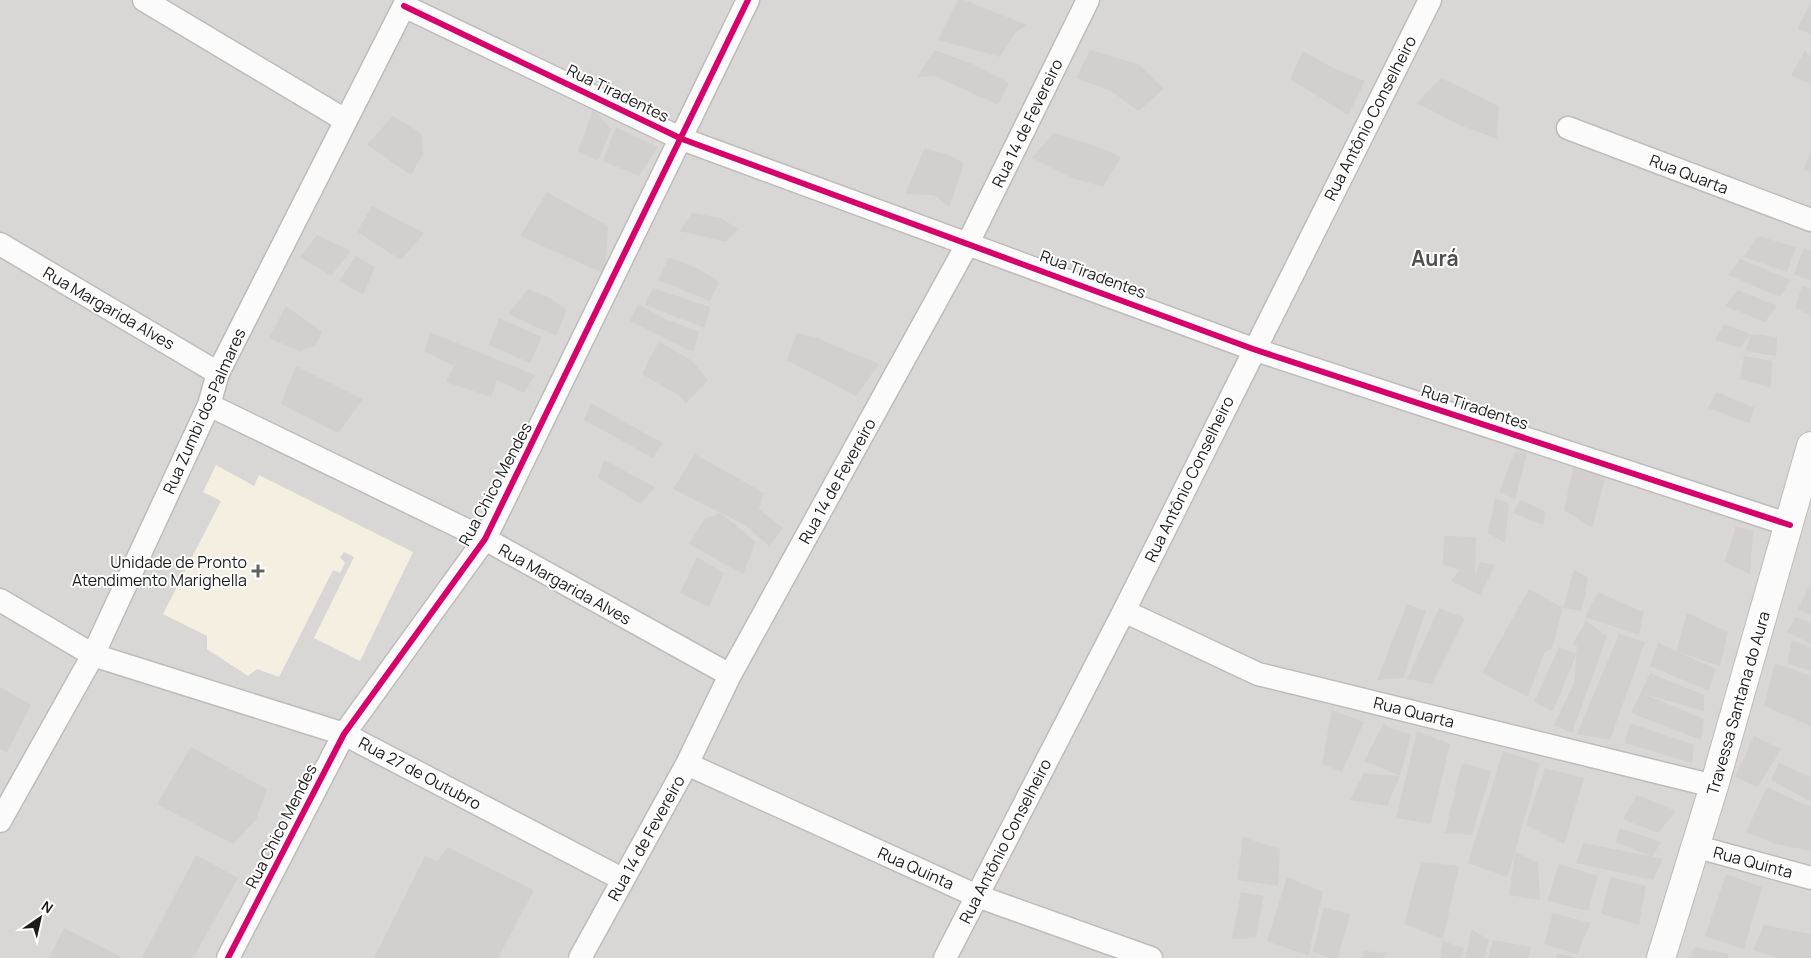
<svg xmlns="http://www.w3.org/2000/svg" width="1811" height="958" viewBox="0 0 1811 958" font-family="Manrope,sans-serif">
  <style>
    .residential { fill: #d9d7d6 }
    .education { fill: #f4efe0 }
    .building { fill: #d2cfce }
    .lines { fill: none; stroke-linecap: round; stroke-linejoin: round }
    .minor-casing { stroke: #bdbcbb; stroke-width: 25 }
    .tertiary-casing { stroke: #bdbcbb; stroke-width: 30 }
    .minor { stroke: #fcfbfb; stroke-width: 22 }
    .tertiary { stroke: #fcfbfb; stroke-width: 28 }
    .cycleway-casing { stroke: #fff; stroke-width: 9 }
    .cycleway { stroke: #d6006c; stroke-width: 6 }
    .poi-dot { fill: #646362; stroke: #fff; stroke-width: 2 }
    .labels { text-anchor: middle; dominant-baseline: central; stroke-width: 4; stroke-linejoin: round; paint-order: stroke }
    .street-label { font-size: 16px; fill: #1c1c1c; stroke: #fff }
    .poi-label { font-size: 16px; fill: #1c1c1c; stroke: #fff; text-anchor: end }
    .district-label { font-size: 21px; font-weight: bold; fill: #4f4f4f; stroke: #fff }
  </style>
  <rect width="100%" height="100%" fill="#eae7e5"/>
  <path class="residential" d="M0,0H1811V958H0Z"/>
  <path class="education" d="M216,465L254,486L259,475L413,552L360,661L314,638L354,557L344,552L340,557L345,563L340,573L333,570L279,677L257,669L248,676L207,649V636L163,614L221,501L203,492Z"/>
  <path class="building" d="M958,0H964L1027,25L1015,33L1000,57L938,40Z
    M1810,4H1811V34L1797,29Z
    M935,50L975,65L1009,83L998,105L935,76L917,77Z
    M1090,50L1138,64L1164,89L1138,111L1111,91L1076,78Z
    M1805,50L1811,57V84L1791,76Z
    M1303,51L1335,69L1365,81L1348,115L1290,79Z
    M1441,78L1499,106L1497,139L1460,125L1417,103Z
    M593,109L611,129L598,161L578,151Z
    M393,116L421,133L423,154L411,175L367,145Z
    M616,127L658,147L639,176L603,161Z
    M1053,133L1093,145L1121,157L1103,187L1072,178L1032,158Z
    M925,148L949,155L964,163L949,207L934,195L905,194Z
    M1811,152V172L1803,170Z
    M547,192L608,226L605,274L520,236Z
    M372,206L424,233L401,260L357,232Z
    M692,213L721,218L738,229L726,242L680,231Z
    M317,235L351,251L331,276L300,257Z
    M1758,236L1796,247L1787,272L1744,257Z
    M1804,248L1811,250V281L1794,274Z
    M356,256L375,267L363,295L339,281Z
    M669,257L697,268L719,282L710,301L658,280Z
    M1740,259L1791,280L1780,297L1728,275Z
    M1802,286L1811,289V316L1795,308Z
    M653,288L710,307L705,328L645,305Z
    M528,289L550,298L567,310L556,336L508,314Z
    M1738,290L1777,306L1765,322L1725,306Z
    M638,304L665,319L699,332L693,352L630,321Z
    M286,306L322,332L315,346L300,351L269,338Z
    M499,318L542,337L530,363L489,345Z
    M1724,324L1751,334L1740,348L1715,340Z
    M430,332L535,375L524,393L497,380L491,397L446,382L454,366L425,351Z
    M797,333L817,338L879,364L856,396L787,360Z
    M1751,334L1777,337L1776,356L1745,351Z
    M659,341L692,361L708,380L686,403L678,395L642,374Z
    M1744,356L1772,361L1771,388L1740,379Z
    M296,366L363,399L338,433L281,404Z
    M1716,392L1755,408L1749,423L1708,408Z
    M591,403L628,424L663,443L653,458L584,420Z
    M1515,452L1527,453L1515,500L1499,492Z
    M695,454L764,493L759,509L783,528L769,546L745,525L673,489Z
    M604,460L655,487L641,504L598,478Z
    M1574,464L1606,475L1592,528L1564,510Z
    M1495,498L1509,503L1505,543L1488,533Z
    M1520,500L1545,511L1543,525L1513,513Z
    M721,513L756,542L743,574L689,544L704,519Z
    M1736,526L1753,531L1750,574L1724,562Z
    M1444,536L1476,537L1475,574L1480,562L1495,565L1480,595L1451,581L1460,570L1443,565Z
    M697,557L724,573L709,607L680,593Z
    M1574,569L1588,578L1582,611L1563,608Z
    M1811,583V615L1798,609Z
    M1529,589L1563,608L1552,648L1544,653L1528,697L1482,673Z
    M1598,592L1640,611H1644L1639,635L1585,617Z
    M1407,604L1426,611L1403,678L1377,680Z
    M1439,608L1465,618L1432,684L1407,679Z
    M1687,613L1728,632L1720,666L1678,652L1716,669L1709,691L1650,666L1658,643L1676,651Z
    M1796,617L1811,623V644L1787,632Z
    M1586,621L1607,636L1572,733L1554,725L1575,681L1576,655L1553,711L1534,702L1559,647L1576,654L1577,646L1572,645Z
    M1619,634L1645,642L1610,740L1577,734Z
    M1792,640L1811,648V671L1787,663Z
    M1775,663L1811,676V726L1764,706Z
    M1650,673L1704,695V711L1644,694L1704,719L1701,740L1631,713Z
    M0,687L31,705L7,753L0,749Z
    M1332,710L1364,722L1342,772L1322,764Z
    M1384,723L1388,727L1411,735L1400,776L1364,761Z
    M1630,723L1694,745L1692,763L1625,743Z
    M1417,731L1450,744L1431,824L1396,818Z
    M1754,736L1781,749L1758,787L1735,777Z
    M191,747L267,789L256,820L233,844L157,804Z
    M1503,751L1540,763L1515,852L1538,863L1540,900L1509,895L1515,852L1507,877L1468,863Z
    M1462,763L1491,771L1472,835L1445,833Z
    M1779,763L1811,777V802L1771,780Z
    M1545,768L1584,778L1564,844L1526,825Z
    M1364,773L1400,776L1387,806L1350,800Z
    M1767,787L1811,807V851L1775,844L1746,832Z
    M1637,795L1676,811L1658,833L1623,819Z
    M1620,828L1661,842L1652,857L1616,842Z
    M1243,837L1280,849L1278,886L1237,880Z
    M1583,843L1654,857L1663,859L1653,880L1576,863Z
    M447,847L534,890L498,958H374L425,856L438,861Z
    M196,855L238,878L193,958H142Z
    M1421,862L1459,866L1443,939L1404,924Z
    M1559,864L1598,876L1588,911L1547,901Z
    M1726,874L1762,887L1744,949L1705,936Z
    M1287,877L1323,892L1308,956L1267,941Z
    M1610,877L1646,886L1639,925L1601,914Z
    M1241,892L1264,896L1256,938L1232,939Z
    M1324,907L1350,914L1338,958H1329L1313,952Z
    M1553,913L1591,923L1577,954L1544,944Z
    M1764,925L1811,934V958H1777L1753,950Z
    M64,928L124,958H49Z
    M1471,929L1489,940L1485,958H1466Z
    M1493,940L1531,947L1528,958H1488Z
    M1443,941L1464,948L1461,958H1440Z
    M1694,947L1728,954V958H1690Z
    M1364,951L1386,953L1384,958H1362Z
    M1557,953L1574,957V958H1556Z"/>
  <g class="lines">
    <g class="minor-casing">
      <path id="minor" d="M144,0L345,120
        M404,6L682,139L1253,349L1790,525
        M1568,128L1811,220
        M0,244L218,373
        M209,405L485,539L730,675
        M0,600L93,655L344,734L622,879
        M1124,611L1258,674L1714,786
        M687,764L977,896L1151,958
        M0,821L93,655L209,405L218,373L407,0
        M1694,846L1811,878
        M228,958L344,734L485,539L748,0
        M580,958L687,764L730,675L968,243L1088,0
        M945,958L1124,611L1430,0"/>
    </g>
    <g class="tertiary-casing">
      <path id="tertiary" d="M1661,958L1714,786L1811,446"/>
    </g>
    <use href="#minor" class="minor"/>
    <use href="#tertiary" class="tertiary"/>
    <g class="cycleway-casing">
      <path id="cycleway" d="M404,6L682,139L1253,349L1790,525
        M228,958L344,734L485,539L748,0"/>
    </g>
    <use href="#cycleway" class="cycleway"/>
  </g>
  <path class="poi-dot" d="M255.5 563.5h5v5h5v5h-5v5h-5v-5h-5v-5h5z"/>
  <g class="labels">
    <g class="street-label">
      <text transform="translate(618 93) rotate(26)">Rua Tiradentes</text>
      <text transform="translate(1370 118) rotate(-63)">Rua Antônio Conselheiro</text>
      <text transform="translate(1027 123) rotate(-64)">Rua 14 de Fevereiro</text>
      <text transform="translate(1689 174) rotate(21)">Rua Quarta</text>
      <text transform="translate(1093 274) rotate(20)">Rua Tiradentes</text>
      <text transform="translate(109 308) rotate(30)">Rua Margarida Alves</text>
      <text transform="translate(1475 407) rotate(18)">Rua Tiradentes</text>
      <text transform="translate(204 411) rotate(-66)">Rua Zumbi dos Palmares</text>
      <text transform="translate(1189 479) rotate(-64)">Rua Antônio Conselheiro</text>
      <text transform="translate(837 481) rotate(-61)">Rua 14 de Fevereiro</text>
      <text transform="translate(495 484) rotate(-62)">Rua Chico Mendes</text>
      <text transform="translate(565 584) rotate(29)">Rua Margarida Alves</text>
      <text transform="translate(1738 703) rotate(-74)">Travessa Santana do Aura</text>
      <text transform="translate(1414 712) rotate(14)">Rua Quarta</text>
      <text transform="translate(420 773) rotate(28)">Rua 27 de Outubro</text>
      <text transform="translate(281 826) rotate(-63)">Rua Chico Mendes</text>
      <text transform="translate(646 838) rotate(-61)">Rua 14 de Fevereiro</text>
      <text transform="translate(1005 841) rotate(-63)">Rua Antônio Conselheiro</text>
      <text transform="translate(1753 862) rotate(15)">Rua Quinta</text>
      <text transform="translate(916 868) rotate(24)">Rua Quinta</text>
    </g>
    <g class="poi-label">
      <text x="247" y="562">Unidade de Pronto<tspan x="247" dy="18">Atendimento Marighella</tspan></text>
    </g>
    <g class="district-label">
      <text x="1435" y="258">Aurá</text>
    </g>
  </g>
  <g transform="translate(40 918) rotate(34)" stroke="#ffffff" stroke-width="4" paint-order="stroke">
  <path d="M0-4L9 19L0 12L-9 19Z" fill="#1c1c1c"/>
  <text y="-8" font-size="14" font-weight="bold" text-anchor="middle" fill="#1c1c1c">N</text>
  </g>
</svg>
